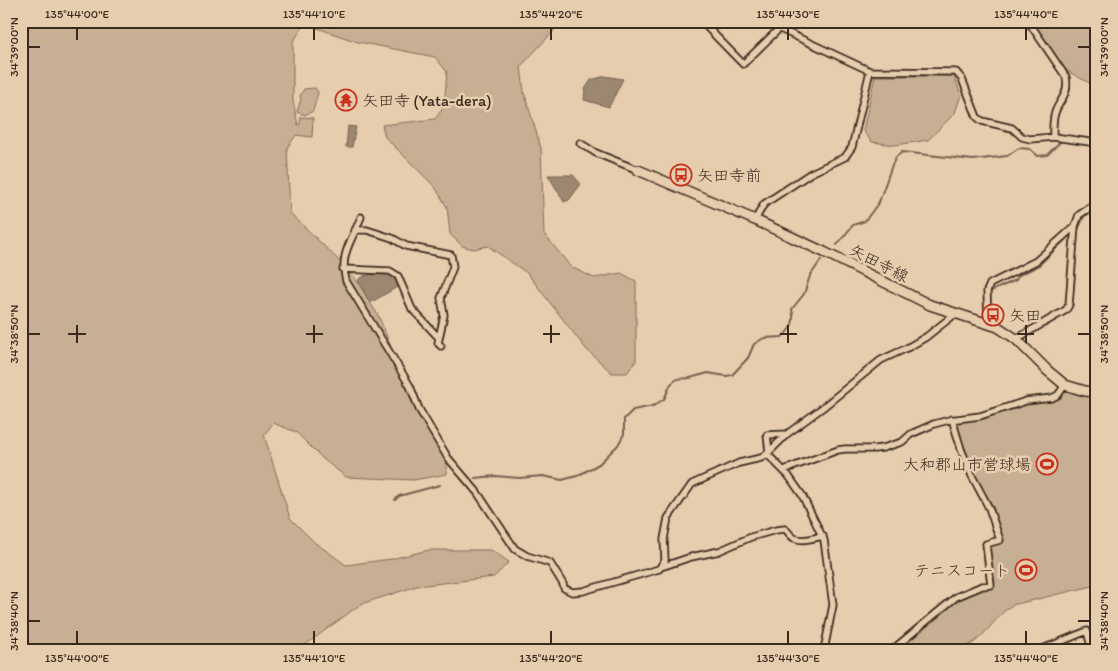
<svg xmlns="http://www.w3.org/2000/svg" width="1118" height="671" viewBox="0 0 1118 671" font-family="Itim,'Klee One',sans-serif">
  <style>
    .green { fill: #c7af94; stroke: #816c59 }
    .water { fill: #9c8770; stroke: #75624f }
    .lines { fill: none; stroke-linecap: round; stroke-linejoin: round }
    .stream { stroke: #75624f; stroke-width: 2 }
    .street-casing { stroke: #3b2a1e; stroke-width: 9 }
    .secondary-casing { stroke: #3b2a1e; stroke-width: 12 }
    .street { stroke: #e6cdae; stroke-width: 5.5 }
    .secondary { stroke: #e6cdae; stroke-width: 9 }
    .ticks { fill: none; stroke: #3b2a1e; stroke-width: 2 }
    .labels { text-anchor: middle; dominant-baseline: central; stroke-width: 5; stroke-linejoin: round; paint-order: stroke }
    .poi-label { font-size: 16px; fill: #3b2a1e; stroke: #e6cdae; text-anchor: start }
    .street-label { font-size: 16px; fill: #3b2a1e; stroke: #e6cdae }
    .neatline { fill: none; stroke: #3b2a1e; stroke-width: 2 }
    .ticks-label { font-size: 12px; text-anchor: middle; fill: #3b2a1e }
  </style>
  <rect width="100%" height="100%" fill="#e6cdae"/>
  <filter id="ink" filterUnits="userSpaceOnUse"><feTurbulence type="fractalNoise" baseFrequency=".02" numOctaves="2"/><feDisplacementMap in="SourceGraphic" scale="10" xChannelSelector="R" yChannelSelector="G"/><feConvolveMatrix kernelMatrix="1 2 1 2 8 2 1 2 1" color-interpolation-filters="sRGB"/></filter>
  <g filter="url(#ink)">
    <path class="green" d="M21,21H563L521,66L524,92L541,148L544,234L571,267L594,278L621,273L636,281V361L627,373H612L586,349L527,273L488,246L473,249L462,246L450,234L447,207L435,187L385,137L382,125L435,119L444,107L447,72L435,57L358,42L305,24L293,42V101L298,125L300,124L301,117L313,118L312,137L296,135L287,148L290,213L352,273L379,317L391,347L447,462V474L414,480L346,477L323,459L296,432L273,423L264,435L290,518L314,542L346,565L391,559L429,550H491L509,562L494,577L417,586L361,604L305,645L288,650H21Z
      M1031,21H1097V87L1067,71L1033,28Z
      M875,76H954L961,95L955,113L928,140L896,145L872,142L863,131Z
      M315,88L318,92L313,111L305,115L297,112L301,99L300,96L304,89Z
      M1067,391L1084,396H1097V585L1012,605C996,616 987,634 973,643C954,655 916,650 895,650L964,594L994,583L988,545L1003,540L992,505L973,472L955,421L977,419L1025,404L1056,399Z"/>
    <path class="water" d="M605,76L623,79L609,107L584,100L585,89L591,80Z
      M348,126L356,127L352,147H346Z
      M548,175H573L581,184L569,200L564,202Z
      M381,272L393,276L399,286L370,303L358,280L364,276Z"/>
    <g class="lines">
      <path class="stream" d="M837,245L853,225L865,221L879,202L892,165L896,157L902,152L973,160L1007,156L1019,148L1030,149L1038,156L1047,155L1061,141L1097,146
        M991,291L1016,280L1019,275L1038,266L1069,236L1077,232L1084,216L1097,210
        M475,478L496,476L519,478L543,476L562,480L577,476L599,464L618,445L624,434V419L633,410L653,406L664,399L671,384L677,379L690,378L708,373L726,376L732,375L748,358L754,344L764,338L782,337C792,328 795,322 792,309L804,294L810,276L821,260
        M395,500L399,496L440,485"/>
      <g class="street-casing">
        <path id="street" d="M701,21L743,64L787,21
          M1028,21L1066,77C1069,93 1062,97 1056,110C1052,119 1053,128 1053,137
          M870,71L956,72L962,79L977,117L982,121L1012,128L1022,137L1030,139L1054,137L1097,143
          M580,143L596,153L638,170
          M361,217C352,241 339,254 346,281L410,386L419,409L448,458L477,492L515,549L527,556L550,563L563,584L564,588L572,592L583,591L659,569L665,560L664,539L668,518L692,484L739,463L761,458L767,454L787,434L822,408L881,360L907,348L926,337L955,314
          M755,220L764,204L811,173L845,157L852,147L870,71L780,29L772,21
          M355,230H367L392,238L406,246L451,255L453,267L441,298L444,315L438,343L441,346
          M343,269L390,271L398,276L412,309L438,337
          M988,324L987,291L990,284L1036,261L1075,226
          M1016,339L1066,310L1069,305L1075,226L1079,215L1097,203
          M769,452L767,435L787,434
          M767,454L788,475L802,495L824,540L833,605L824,650
          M784,470L838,450L845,449H874L883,448L902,442L911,434L934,424L949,420L980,416L1026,401L1052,398L1058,395L1065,385
          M661,567L691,557L719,551L751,537L776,530L785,529C789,532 790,536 794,538C803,542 813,538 823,536
          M892,650L956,597L982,586L991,585L986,544L1000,540L989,508L972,476L961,449L952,419
          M1040,650L1087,631L1092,650"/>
      </g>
      <g class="secondary-casing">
        <path id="secondary" d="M638,170L755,220L824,252L930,305L998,327L1016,339L1048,371L1065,385L1085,391L1097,392"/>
      </g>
      <use href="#street" class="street"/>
      <use href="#secondary" class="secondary"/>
    </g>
  </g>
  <path class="ticks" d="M77,28V40M314,28V40M551,28V40M788,28V40M1026,28V40M28,47H40M1078,47H1090M77,325V343M314,325V343M551,325V343M788,325V343M1026,325V343M28,334H40M68,334H86M306,334H323M543,334H560M780,334H797M1017,334H1034M1078,334H1090M28,621H40M1078,621H1090M77,631V644M314,631V644M551,631V644M788,631V644M1026,631V644"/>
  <defs>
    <g id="temple-ring" transform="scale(1.125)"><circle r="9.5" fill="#e6cdae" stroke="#c8321e" stroke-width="1.5"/><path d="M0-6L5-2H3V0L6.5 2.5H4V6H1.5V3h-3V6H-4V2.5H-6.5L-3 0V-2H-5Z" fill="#c8321e"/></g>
    <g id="bus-ring" transform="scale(1.125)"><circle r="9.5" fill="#e6cdae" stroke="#c8321e" stroke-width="1.5"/><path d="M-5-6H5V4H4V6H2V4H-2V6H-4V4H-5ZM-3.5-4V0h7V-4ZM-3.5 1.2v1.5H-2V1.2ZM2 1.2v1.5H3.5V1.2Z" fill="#c8321e"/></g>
    <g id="stadium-ring" transform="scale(1.125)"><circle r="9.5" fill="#e6cdae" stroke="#c8321e" stroke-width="1.5"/><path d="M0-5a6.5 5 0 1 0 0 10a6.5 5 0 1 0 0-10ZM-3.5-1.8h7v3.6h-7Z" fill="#c8321e"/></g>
  </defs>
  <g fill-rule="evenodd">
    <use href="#temple-ring" x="346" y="100"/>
    <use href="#bus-ring" x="681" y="175"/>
    <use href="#bus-ring" x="993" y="315"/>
    <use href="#stadium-ring" x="1047" y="464"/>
    <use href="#stadium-ring" x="1026" y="570"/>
  </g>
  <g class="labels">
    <g class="poi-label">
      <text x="362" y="100">矢田寺 (Yata-dera)</text>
      <text x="697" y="175">矢田寺前</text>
      <text x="1009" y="315">矢田</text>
      <text x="1031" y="464" text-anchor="end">大和郡山市営球場</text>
      <text x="1010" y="570" text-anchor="end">テニスコート</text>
    </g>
    <g class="street-label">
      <text transform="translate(879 263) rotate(27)">矢田寺線</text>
    </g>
  </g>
  <rect width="1118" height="671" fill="none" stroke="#e6cdae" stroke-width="55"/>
  <rect x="28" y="28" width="1062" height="616" class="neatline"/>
  <g class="ticks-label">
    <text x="77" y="18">135°44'00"E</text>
    <text x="314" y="18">135°44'10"E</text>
    <text x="551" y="18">135°44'20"E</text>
    <text x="788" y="18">135°44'30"E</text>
    <text x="1026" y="18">135°44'40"E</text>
    <text transform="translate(14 47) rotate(-90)" y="4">34°39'00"N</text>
    <text transform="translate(1104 47) rotate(-90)" y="4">34°39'00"N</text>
    <text transform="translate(14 334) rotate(-90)" y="4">34°38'50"N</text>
    <text transform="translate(1104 334) rotate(-90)" y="4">34°38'50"N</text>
    <text transform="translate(14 621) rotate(-90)" y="4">34°38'40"N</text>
    <text transform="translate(1104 621) rotate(-90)" y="4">34°38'40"N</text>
    <text x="77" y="662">135°44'00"E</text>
    <text x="314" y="662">135°44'10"E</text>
    <text x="551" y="662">135°44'20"E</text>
    <text x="788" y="662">135°44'30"E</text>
    <text x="1026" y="662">135°44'40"E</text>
  </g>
</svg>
